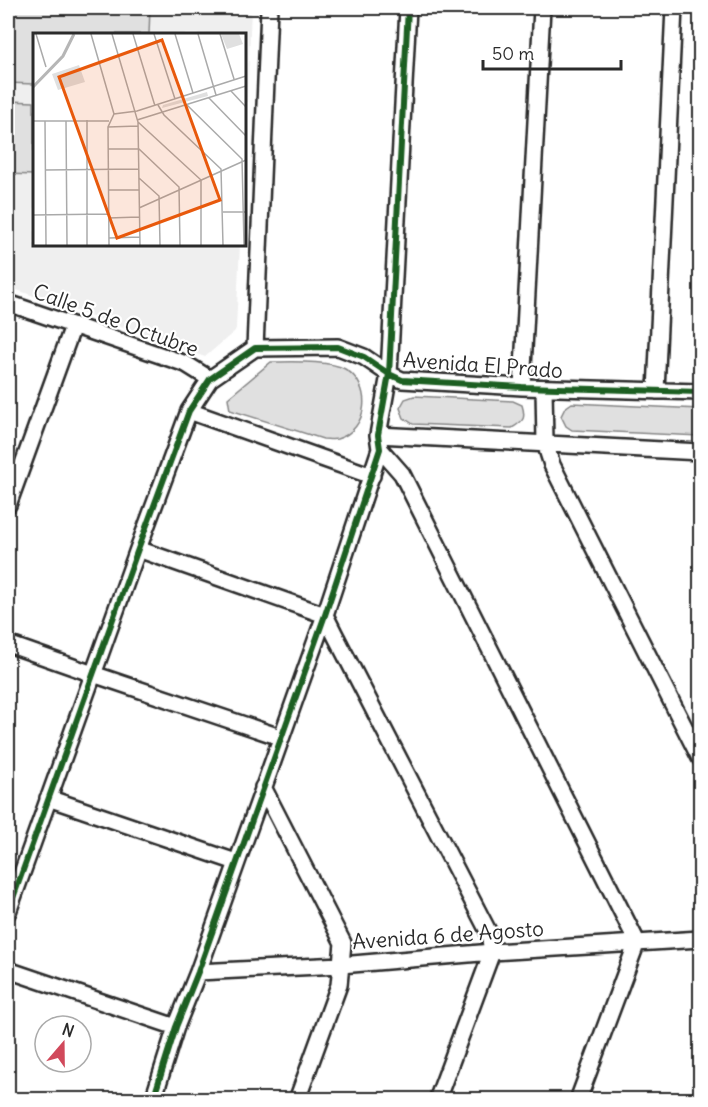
<svg xmlns="http://www.w3.org/2000/svg" width="708" height="1107" viewBox="0 0 708 1107" font-family="Delius,sans-serif">
  <style>
    .built { fill: #efefef }
    .green { fill: #e0e0e0; stroke: #868686; stroke-width: 1.5 }
    .lines { fill: none; stroke-linecap: round; stroke-linejoin: round }
    .street-casing { stroke: #2b2b2b; stroke-width: 20 }
    .street { stroke: #fff; stroke-width: 15 }
    .cycleway-casing { stroke: #fff; stroke-width: 10 }
    .cycleway { stroke: #1b5e20; stroke-width: 6 }
    .labels { text-anchor: middle; dominant-baseline: central; stroke-width: 4.5; stroke-linejoin: round; paint-order: stroke }
    .street-label { font-size: 21px; fill: #2b2b2b; stroke: #fff }
    .inset-river { fill: none; stroke: #b6b6b6; stroke-width: 3 }
    .inset-road { fill: none; stroke: #aaa; stroke-width: 1.5 }
    .view { fill: #e8590c; fill-opacity: 0.15; stroke: #e8590c; stroke-width: 3 }
    .inset-edge { fill: none; stroke: #2b2b2b; stroke-width: 3 }
  </style>
  <rect width="100%" height="100%" fill="#fff"/>
  <filter id="ink" filterUnits="userSpaceOnUse"><feTurbulence type="fractalNoise" baseFrequency=".0167" numOctaves="2"/><feDisplacementMap in="SourceGraphic" scale="12" xChannelSelector="R" yChannelSelector="G"/><feConvolveMatrix kernelMatrix="1 2 1 2 8 2 1 2 1" color-interpolation-filters="sRGB"/></filter>
  <g filter="url(#ink)">
    <path class="built" d="M8,8H251L245,154L244,34H34V244L240,245L236,328L235,331L205,357L17,290L15,295L8,292Z"/>
    <path class="green" d="M8,8H150L149,34H34V84L8,83Z
      M8,101L34,102V175L8,174Z
      M271,362C290,362 330,360 345,369C373,385 369,430 337,439C333,440 327,439 323,439L230,410L228,398Z
      M414,396L513,401L522,405C526,418 524,421 512,428L413,424L404,418L400,408L405,399Z
      M572,403L700,409V436L572,430L566,426L561,416L565,408Z"/>
    <g class="lines">
      <g class="street-casing">
        <path id="street" d="M8,303L186,364L210,379
          M255,348L269,8
          M522,387L542,8
          M544,388L545,443L552,465L700,758
          M656,391L674,8
          M189,411L372,476
          M378,435L700,452
          M380,449L402,474L637,942L578,1100
          M8,505L73,326
          M138,549L325,615L334,633L489,933L492,952L437,1100
          M8,644L93,674L280,737
          M263,787L343,943L339,985L297,1100
          M48,798L236,862
          M8,912L138,549L189,411L210,379L255,348L338,347L364,357L389,374L402,380L522,387L700,392
          M8,970L176,1027
          M198,972L341,965L492,952L700,939
          M153,1100L176,1027L198,972L325,615L380,449L378,435L389,374L408,8"/>
      </g>
      <use href="#street" class="street"/>
      <g class="cycleway-casing">
        <path id="cycleway" d="M8,912L138,549L189,411L210,379L255,348L338,347L364,357L389,374L402,380L522,387L700,392
          M153,1100L176,1027L198,972L325,615L380,449L378,435L389,374L408,8"/>
      </g>
      <use href="#cycleway" class="cycleway"/>
    </g>
  </g>
  <g class="labels">
    <g class="street-label">
      <text transform="translate(116 320) rotate(20)">Calle 5 de Octubre</text>
      <text transform="translate(483 365) rotate(4)">Avenida El Prado</text>
      <text transform="translate(448 935) rotate(-4)">Avenida 6 de Agosto</text>
    </g>
  </g>
  <g transform="translate(33 33)">
    <rect width="213" height="213" fill="#fff"/>
    <path d="M188,1H206L210,11L194,16ZM46,32L52,49L25,57L19,41ZM174,59L175,63L129,75L130,72Z" fill="#e0e0e0"/>
    <path class="inset-river" d="M0,54L30,23L41,1"/>
    <path class="inset-road" d="M3,1L13,34M58,1L81,81M79,1L105,89L107,212M100,1L122,73M121,1L142,66M142,1L160,60M165,1L183,62M187,1L201,46M198,58L213,74M176,65L213,103M125,72L131,82L188,136L190,212M154,72L209,126L211,212M54,87V212M104,87L213,53M0,88H76M12,88L13,212M33,88L34,212M105,89L168,147V212M75,94L105,93M75,116H106L146,154L147,212M12,137L106,136M106,145L126,163L127,212M75,157H106M106,175L213,127M190,179H213M0,182L75,181M75,185L106,184M76,205L107,204M76,212L75,94L81,81L104,78L213,43"/>
    <path class="view" d="M129,7L187,167L84,205L26,44Z"/>
    <rect width="213" height="213" class="inset-edge"/>
  </g>
  <rect width="708" height="1107" fill="none" stroke="#fff" stroke-width="30"/>
  <rect x="15" y="15" width="678" height="1077" fill="none" stroke="#2b2b2b" stroke-width="2" filter="url(#ink)"/>
  <g transform="translate(63 1044) rotate(20)"><circle r="28" fill="#ffffff" stroke="#aaaaaa" stroke-width="1.5"/>
  <path d="M0-4.5L10 22L0 15L-10 22Z" fill="#d1495b"/>
  <text y="-9" font-size="16" font-weight="bold" text-anchor="middle" fill="#2b2b2b">N</text>
  </g>
  <path d="M483 60v9h138v-9" fill="none" stroke="#2b2b2b" stroke-width="3"/>
  <text x="492" y="60" font-size="18" fill="#2b2b2b" stroke="#ffffff" stroke-width="4.5" paint-order="stroke">50 m</text>
</svg>
